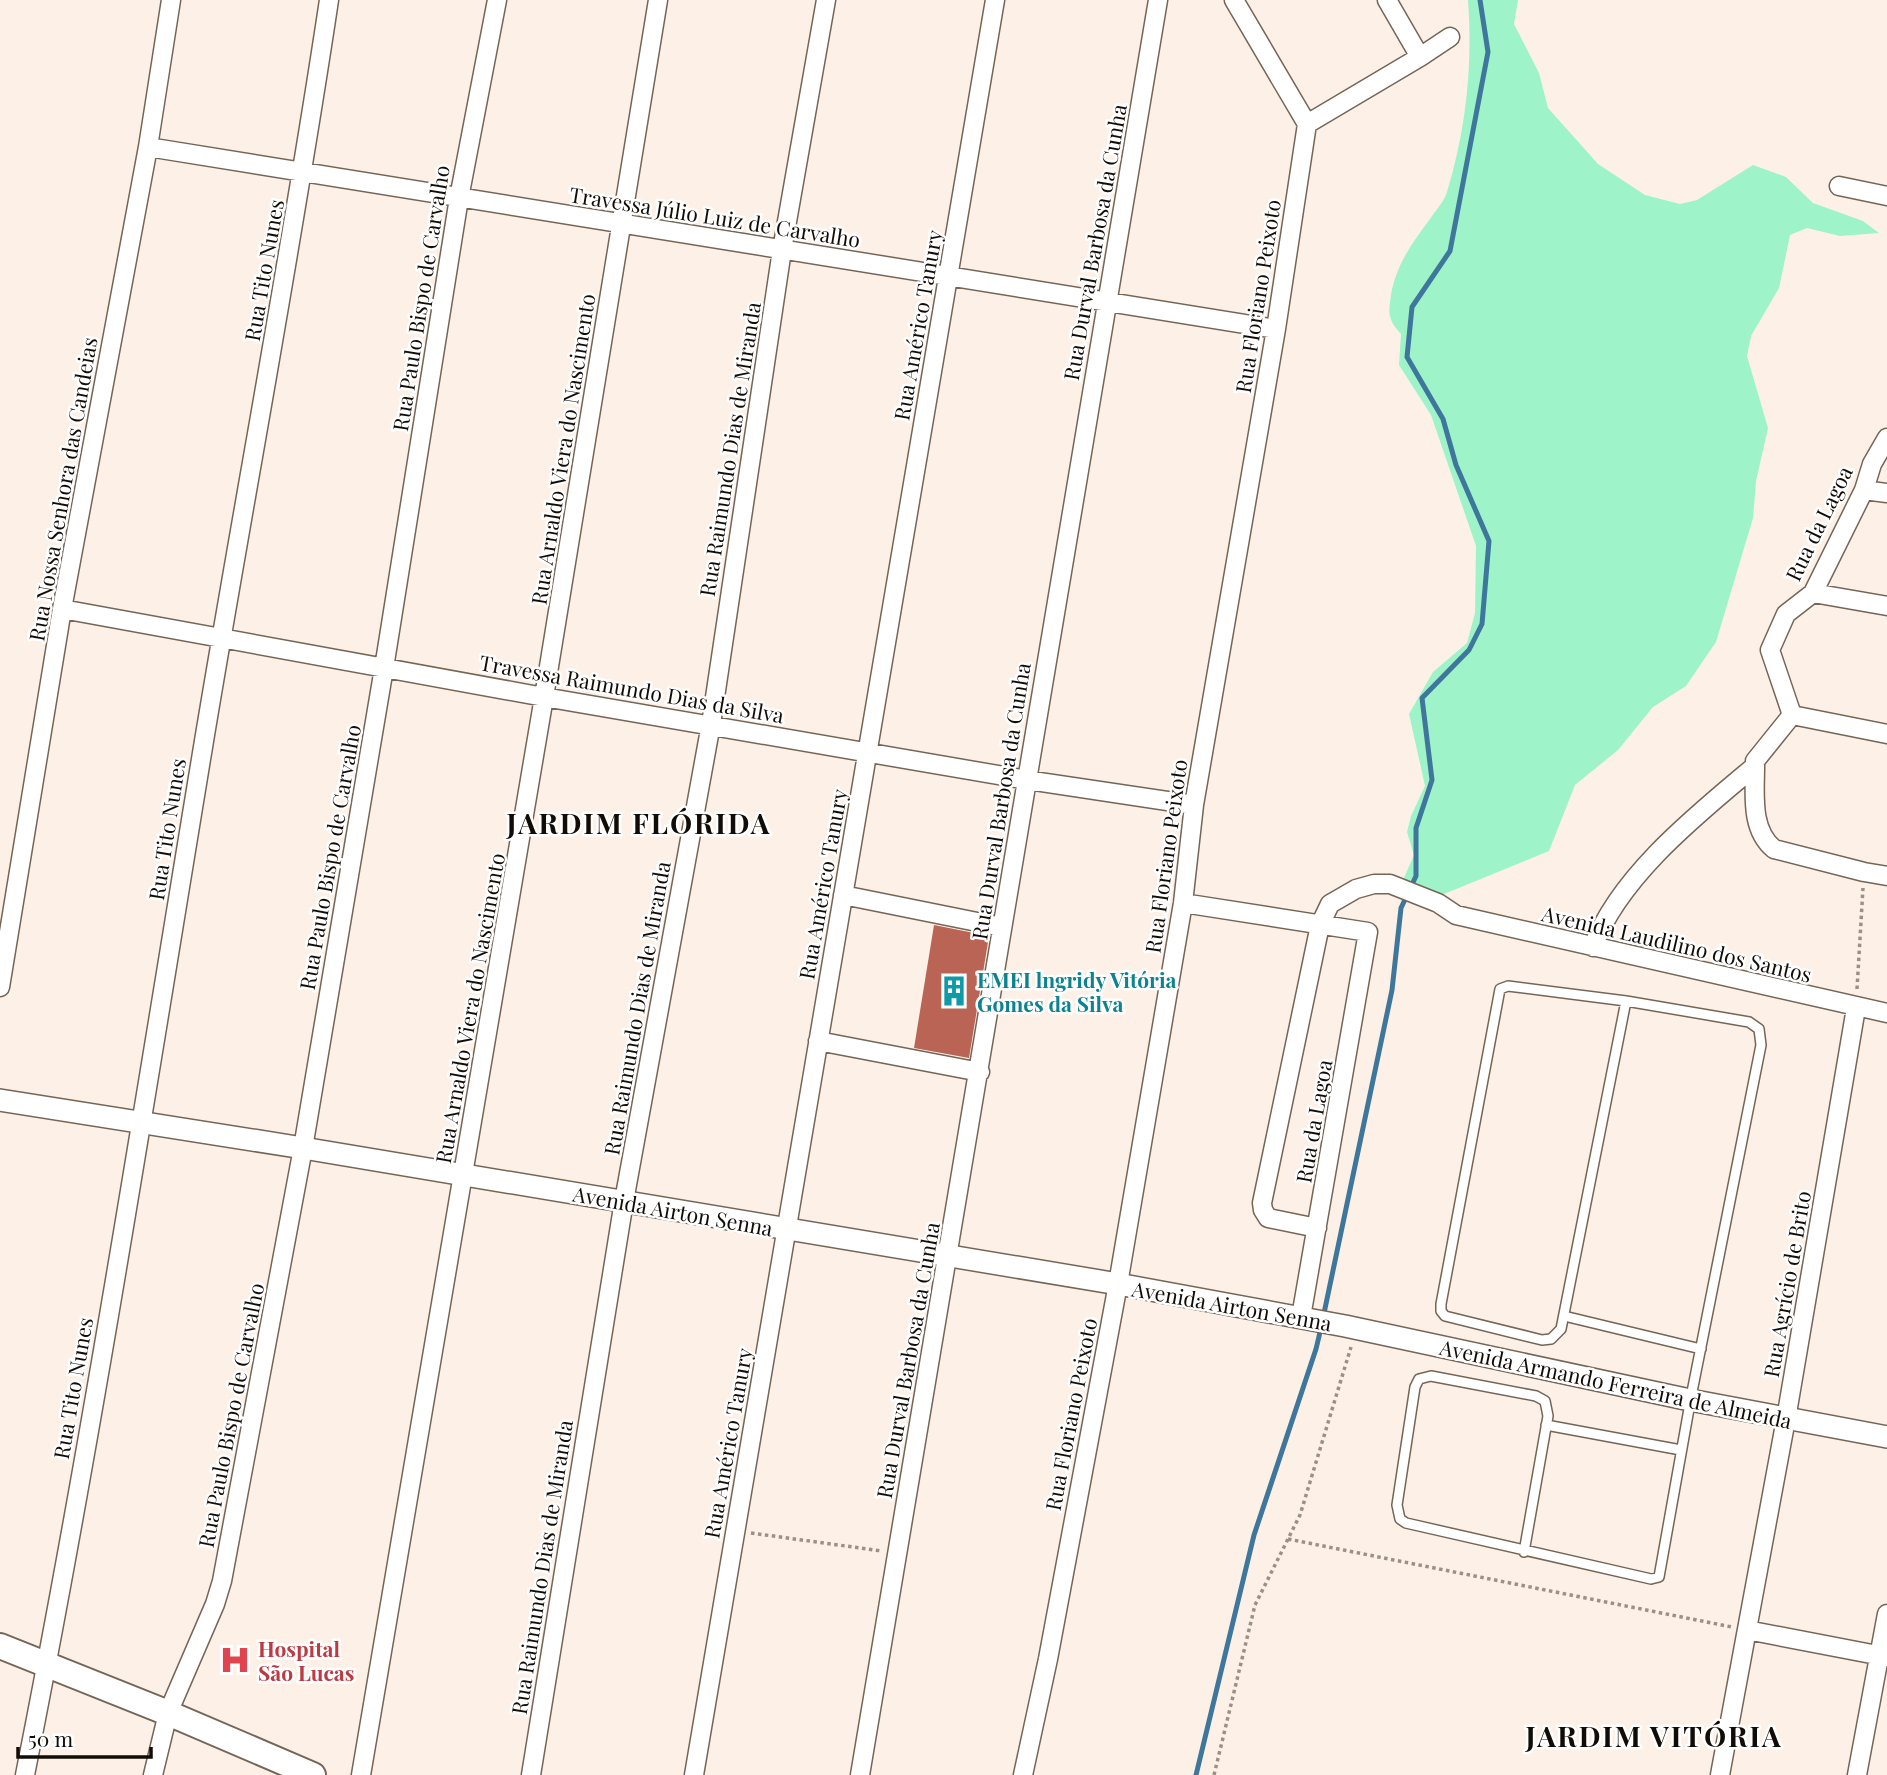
<svg xmlns="http://www.w3.org/2000/svg" width="1887" height="1775" viewBox="0 0 1887 1775" font-family="'Playfair Display',serif">
  <style>
    .green { fill: #9ff3c9 }
    .lines { fill: none; stroke-linecap: round; stroke-linejoin: round }
    .stream { stroke: #3e779b; stroke-width: 5 }
    .building { fill: #ba6456 }
    .service-casing { stroke: #756557; stroke-width: 12 }
    .minor-casing { stroke: #756557; stroke-width: 21 }
    .tertiary-casing { stroke: #756557; stroke-width: 24 }
    .secondary-casing { stroke: #756557; stroke-width: 28 }
    .path { stroke: #9a9088; stroke-width: 3.5; stroke-dasharray: 3.5 3.5; stroke-linecap: butt }
    .service { stroke: #fff; stroke-width: 9 }
    .minor { stroke: #fff; stroke-width: 18 }
    .tertiary { stroke: #fff; stroke-width: 21 }
    .secondary { stroke: #fff; stroke-width: 24 }
    .labels { text-anchor: middle; dominant-baseline: central; stroke-width: 5; stroke-linejoin: round; paint-order: stroke }
    .street-label { font-size: 21px; fill: #120c07; stroke: #fff }
    .culture-label { font-size: 21px; font-weight: bold; fill: #0d838f; stroke: #fff; text-anchor: start }
    .health-label { font-size: 21px; font-weight: bold; fill: #be3a42; stroke: #fff; text-anchor: start }
    .district-label { font-size: 28px; font-weight: bold; letter-spacing: 2px; fill: #120c07; stroke: #fff }
  </style>
  <rect width="100%" height="100%" fill="#fdf1e7"/>
  <path class="green" d="M1468,0H1518L1514,24L1539,73L1548,108L1598,164L1645,195L1680,204L1697,200L1753,165L1786,177L1813,203L1863,221L1879,233L1840,236L1807,228L1790,235L1779,288L1751,336L1747,356L1768,428L1756,481L1753,518L1716,642L1686,686L1653,707L1618,750L1575,785L1549,851L1422,903L1400,887L1414,855L1407,832L1411,816L1425,786L1409,714L1433,672L1467,643L1475,613L1476,546L1431,415L1399,365L1401,334C1388,320 1388,314 1391,295C1396,265 1412,243 1430,219C1435,211 1444,202 1447,192C1466,129 1473,65 1468,0Z"/>
  <g class="lines">
    <path class="stream" d="M1323,1318L1392,990L1401,908L1416,876V828L1432,780L1422,698L1469,650L1482,624L1489,541L1456,465L1443,419L1407,357L1412,307L1450,251L1488,52L1480,0
      M1196,1775L1254,1535L1316,1349L1321,1328"/>
  </g>
  <path class="building" d="M934,925L989,936L969,1058L914,1048Z"/>
  <g class="lines">
    <g class="service-casing">
      <path id="service" d="M1564,1316L1701,1349
        M1546,1425L1681,1450
        M1524,1552L1548,1416L1545,1401L1536,1396L1431,1376L1419,1379L1415,1387L1397,1505L1400,1519L1406,1523L1651,1579L1659,1577L1692,1392L1761,1045L1759,1029L1749,1022L1626,1001L1508,986L1500,989L1441,1304V1311L1445,1316L1542,1340L1551,1339L1561,1329L1626,1001"/>
    </g>
    <g class="minor-casing">
      <path id="minor" d="M1387,0L1420,57
        M1307,124L1420,57L1450,37
        M148,147L1276,329
        M1839,186L1887,196
        M1887,438L1872,464L1864,490L1813,593L1786,614L1770,650L1792,715L1755,761V766C1755,794 1750,829 1774,849L1864,872L1887,876
        M1864,490L1887,493
        M1813,593L1887,606
        M62,609L544,697L1027,780L1194,805
        M1792,715L1887,734
        M843,895L1002,927
        M1183,903L1368,932L1301,1317
        M1593,947C1619,876 1699,813 1755,766
        M0,987L62,609L148,147L171,0
        M818,1041L980,1072
        M1317,1228L1268,1218L1263,1210L1262,1203L1320,925L1330,904L1356,889L1374,884H1390L1438,903L1456,915L1887,1013
        M1747,1630L1887,1657
        M25,1775C93,1432 147,1086 204,741C245,494 292,248 329,0
        M153,1775L168,1713L215,1604L222,1581L303,1148L384,668L459,198L497,0
        M361,1775L544,697L658,0
        M531,1775L624,1201L711,724L782,250L826,0
        M694,1775L995,0
        M860,1775L1158,0
        M1023,1775L1048,1659L1118,1284L1183,903L1194,805L1276,329L1307,124L1234,0
        M1720,1775L1786,1419L1856,1008
        M1857,1775L1887,1614"/>
    </g>
    <g class="tertiary-casing">
      <path id="tertiary" d="M0,1100L303,1148L1118,1284L1345,1326L1690,1400L1887,1437"/>
    </g>
    <g class="secondary-casing">
      <path id="secondary" d="M0,1646L168,1713L313,1775"/>
    </g>
    <path class="path" d="M1857,989L1863,888
      M751,1533L882,1551
      M1288,1539L1732,1627
      M1214,1775L1255,1605L1300,1515L1351,1347"/>
    <use href="#service" class="service"/>
    <use href="#minor" class="minor"/>
    <use href="#tertiary" class="tertiary"/>
    <use href="#secondary" class="secondary"/>
  </g>
  <defs>
    <g id="building-bare" transform="scale(2.415)"><path d="M-4-6H4V6H1V3H-1V6H-4ZM-2.5-4.3h1.7v1.8h-1.7ZM.8-4.3h1.7v1.8H.8ZM-2.5-1h1.7V.8h-1.7ZM.8-1h1.7V.8H.8Z" fill="#0f9aa8" stroke="#fff" stroke-width="2.5" paint-order="stroke"/></g>
    <g id="hospital-bare" transform="scale(2.415)"><path d="M-5-5h3v3.5h4V-5h3V5h-3V1.5h-4V5h-3Z" fill="#e0444e" stroke="#fff" stroke-width="2.5" paint-order="stroke"/></g>
  </defs>
  <g fill-rule="evenodd">
    <use href="#building-bare" x="954" y="991"/>
    <use href="#hospital-bare" x="235" y="1660"/>
  </g>
  <g class="labels">
    <g class="street-label">
      <text transform="translate(715 216) rotate(9)">Travessa Júlio Luiz de Carvalho</text>
      <text transform="translate(1094 242) rotate(-80)">Rua Durval Barbosa da Cunha</text>
      <text transform="translate(263 270) rotate(-80)">Rua Tito Nunes</text>
      <text transform="translate(1257 296) rotate(-81)">Rua Floriano Peixoto</text>
      <text transform="translate(420 298) rotate(-81)">Rua Paulo Bispo de Carvalho</text>
      <text transform="translate(917 325) rotate(-80)">Rua Américo Tanury</text>
      <text transform="translate(562 449) rotate(-81)">Rua Arnaldo Viera do Nascimento</text>
      <text transform="translate(729 449) rotate(-81)">Rua Raimundo Dias de Miranda</text>
      <text transform="translate(62 489) rotate(-80)">Rua Nossa Senhora das Candeias</text>
      <text transform="translate(1818 523) rotate(-64)">Rua da Lagoa</text>
      <text transform="translate(632 688) rotate(10)">Travessa Raimundo Dias da Silva</text>
      <text transform="translate(1000 801) rotate(-81)">Rua Durval Barbosa da Cunha</text>
      <text transform="translate(166 829) rotate(-81)">Rua Tito Nunes</text>
      <text transform="translate(1165 856) rotate(-82)">Rua Floriano Peixoto</text>
      <text transform="translate(329 857) rotate(-80)">Rua Paulo Bispo de Carvalho</text>
      <text transform="translate(822 884) rotate(-80)">Rua Américo Tanury</text>
      <text transform="translate(1677 943) rotate(13)">Avenida Laudilino dos Santos</text>
      <text transform="translate(469 1008) rotate(-80)">Rua Arnaldo Viera do Nascimento</text>
      <text transform="translate(636 1008) rotate(-80)">Rua Raimundo Dias de Miranda</text>
      <text transform="translate(1313 1121) rotate(-80)">Rua da Lagoa</text>
      <text transform="translate(673 1210) rotate(10)">Avenida Airton Senna</text>
      <text transform="translate(1786 1284) rotate(-80)">Rua Agrício de Brito</text>
      <text transform="translate(1232 1305) rotate(10)">Avenida Airton Senna</text>
      <text transform="translate(907 1360) rotate(-80)">Rua Durval Barbosa da Cunha</text>
      <text transform="translate(1616 1383) rotate(12)">Avenida Armando Ferreira de Almeida</text>
      <text transform="translate(72 1388) rotate(-80)">Rua Tito Nunes</text>
      <text transform="translate(1070 1414) rotate(-79)">Rua Floriano Peixoto</text>
      <text transform="translate(230 1415) rotate(-79)">Rua Paulo Bispo de Carvalho</text>
      <text transform="translate(727 1443) rotate(-80)">Rua Américo Tanury</text>
      <text transform="translate(541 1567) rotate(-81)">Rua Raimundo Dias de Miranda</text>
    </g>
    <g class="culture-label">
      <text x="977" y="979">EMEI lngridy Vitória<tspan x="977" dy="24">Gomes da Silva</tspan></text>
    </g>
    <g class="health-label">
      <text x="258" y="1648">Hospital<tspan x="258" dy="24">São Lucas</tspan></text>
    </g>
    <g class="district-label">
      <text x="639" y="822">JARDIM FLÓRIDA</text>
      <text x="1654" y="1735">JARDIM VITÓRIA</text>
    </g>
  </g>
  <path d="M18 1747v10h133v-10" fill="none" stroke="#120c07" stroke-width="3.5"/>
  <text x="28" y="1747" font-size="21" fill="#120c07" stroke="#ffffff" stroke-width="5" paint-order="stroke">50 m</text>
</svg>
